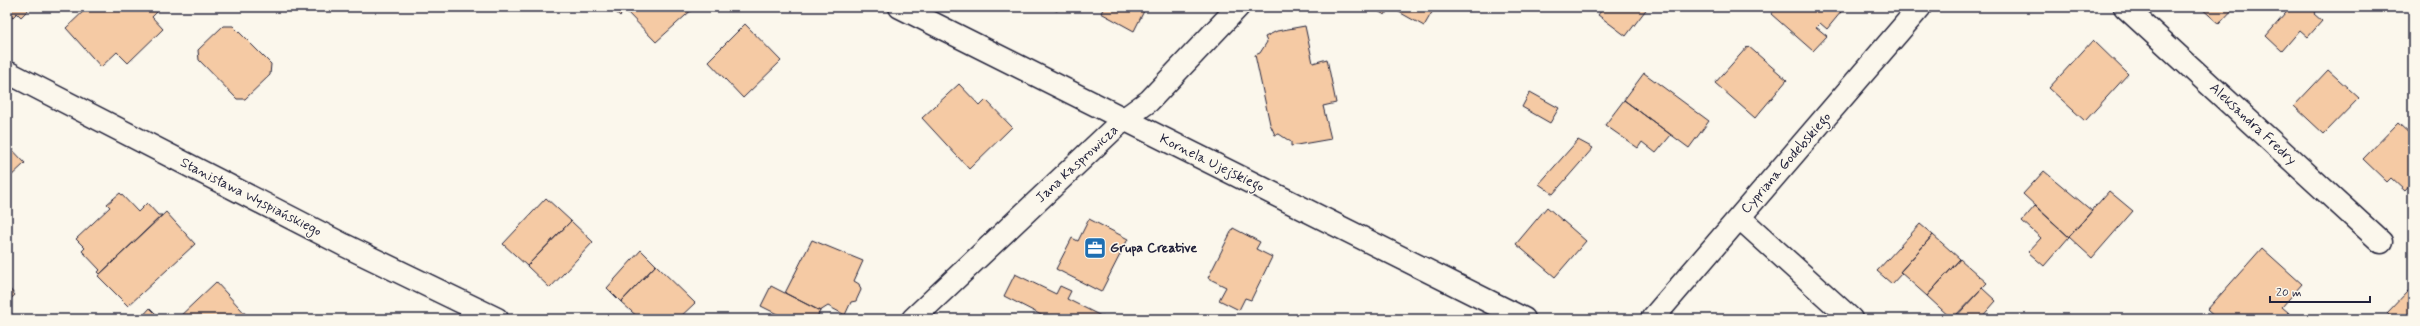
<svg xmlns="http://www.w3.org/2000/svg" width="2420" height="326" viewBox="0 0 2420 326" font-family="Mynerve,sans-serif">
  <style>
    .building { fill: #f5caa4; stroke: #22223b }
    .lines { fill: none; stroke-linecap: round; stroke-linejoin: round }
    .street-casing { stroke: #22223b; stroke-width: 25 }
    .street { stroke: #fbf7ec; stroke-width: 22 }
    .labels { text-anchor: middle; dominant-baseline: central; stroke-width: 3; stroke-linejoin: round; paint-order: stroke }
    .street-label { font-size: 14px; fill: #22223b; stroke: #fbf7ec }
    .poi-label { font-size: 14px; font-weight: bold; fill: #22223b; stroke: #fbf7ec; text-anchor: start }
  </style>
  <rect width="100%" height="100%" fill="#fbf7ec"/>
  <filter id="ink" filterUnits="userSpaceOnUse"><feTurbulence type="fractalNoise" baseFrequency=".025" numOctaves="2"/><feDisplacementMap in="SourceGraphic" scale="8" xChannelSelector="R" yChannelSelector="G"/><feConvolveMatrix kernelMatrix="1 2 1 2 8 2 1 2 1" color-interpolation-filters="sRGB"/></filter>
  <g filter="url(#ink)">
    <path class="building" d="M7,7H31L21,17L17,13L7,23Z
      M88,7H153L157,12L152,17L163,29L128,63L117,52L101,67L66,28Z
      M610,7H628L620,16Z
      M628,7H695L656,42L625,10Z
      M1050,7H1059L1057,11Z
      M1104,7H1146L1134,31L1101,13Z
      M1370,7H1390L1385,15Z
      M1390,7H1435L1424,26Z
      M1604,7H1648L1626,36L1598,15Z
      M1776,7H1836L1841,12L1827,29L1820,23L1816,27L1827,36L1813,51L1771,14Z
      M2200,7H2235L2219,24Z
      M2291,7H2320L2314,14L2322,21L2308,37L2300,30L2282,51L2266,36Z
      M745,24L781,61L743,98L708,61Z
      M223,26H233L271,64L270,75L245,99H237L199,60L198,50Z
      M1305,26L1313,63L1327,59L1336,103L1323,106L1331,139L1291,146V142L1279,134L1275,135L1270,124L1255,55L1260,53L1267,42L1265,37L1277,31Z
      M2093,40L2128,74L2085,121L2049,88Z
      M1748,46L1787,80L1755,118L1715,83Z
      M2328,70L2359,98L2324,134L2294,106Z
      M1644,73L1709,121L1689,148L1624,100Z
      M959,84L980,106L986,100L1012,127L969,169L922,118Z
      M1530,92L1559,108L1550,123L1522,107Z
      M1624,100L1671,135L1656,153L1642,142L1638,148L1605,125Z
      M2398,123L2413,137V182L2405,191L2391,178L2387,182L2363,159Z
      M1578,140L1593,148L1553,194L1539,184Z
      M7,144L25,163L7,180Z
      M2044,171L2092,211L2069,237L2023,194Z
      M2109,191L2133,211L2092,258L2069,237Z
      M120,193L138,212L147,203L158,215H162L100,274L98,272L100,270L82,251L85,248L76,239L110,207L107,204Z
      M546,198L571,221L527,266L503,244Z
      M2035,206L2069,237L2044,266L2028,252L2041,238L2022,221Z
      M1547,207L1586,241L1555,277L1516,244Z
      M166,212L195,244L128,306L98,276Z
      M1089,219L1128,239L1101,292L1056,269L1072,238L1078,241Z
      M571,221L593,242L550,288L527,266Z
      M1920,224L1933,235L1900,272L1902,273L1892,284L1877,271Z
      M1233,228L1260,242L1256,249L1272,257L1251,300L1245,298L1239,310L1219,300L1226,287L1208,278Z
      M1933,235L1960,259L1927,296L1900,272Z
      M812,240L863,261L854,281L859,284L861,290L856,301L851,302L845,315L828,306L820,311L785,293Z
      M2262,248L2302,284L2282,307L2296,319H2217L2207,310Z
      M641,250L656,265L621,302L607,288Z
      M1960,259L1987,283L1952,319L1927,296Z
      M656,265L695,303L678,319H640L621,302Z
      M1015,274L1056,294L1060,286L1071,291L1067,299L1107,319H1049L1004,296Z
      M216,282L250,319H177Z
      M7,286L15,295L7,302Z
      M771,286L820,311L816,319H787L761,306Z
      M1982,288L1996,301L1980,319H1954Z
      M2408,291L2413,295V319H2393L2387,313Z
      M150,308L161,319H140Z"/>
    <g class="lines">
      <g class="street-casing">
        <path id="street" d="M900,7L1524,319
          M2125,7L2381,242
          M7,72L344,245L497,319
          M1740,218L1851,319
          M913,319L1123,120L1149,101L1238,7
          M1652,319L1920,7"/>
      </g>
      <use href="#street" class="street"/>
    </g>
  </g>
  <defs>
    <g id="office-square" transform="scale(1.15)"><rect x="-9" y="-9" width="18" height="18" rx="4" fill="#1f6fb2" stroke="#fbf7ec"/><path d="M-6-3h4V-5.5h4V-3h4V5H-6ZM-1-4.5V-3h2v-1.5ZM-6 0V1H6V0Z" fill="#fff"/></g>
  </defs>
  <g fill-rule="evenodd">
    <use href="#office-square" x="1095" y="248"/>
  </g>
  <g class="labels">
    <g class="street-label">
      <text transform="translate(2253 124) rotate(43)">Aleksandra Fredry</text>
      <text transform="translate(1212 163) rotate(26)">Kornela Ujejskiego</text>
      <text transform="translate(1786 163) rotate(-49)">Cypriana Godebskiego</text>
      <text transform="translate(1077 164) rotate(-43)">Jana Kasprowicza</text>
      <text transform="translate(251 197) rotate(27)">Stanisława Wyspiańskiego</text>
    </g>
    <g class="poi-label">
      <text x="1110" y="248">Grupa Creative</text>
    </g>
  </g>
  <rect width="2420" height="326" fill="none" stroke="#fbf7ec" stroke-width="24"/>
  <rect x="12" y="12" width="2396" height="302" fill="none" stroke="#22223b" stroke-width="1.5" filter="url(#ink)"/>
  <path d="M2270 296v6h100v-6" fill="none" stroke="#22223b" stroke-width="2"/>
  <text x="2276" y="296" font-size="12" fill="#22223b" stroke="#fbf7ec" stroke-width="3" paint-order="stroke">20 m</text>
</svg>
